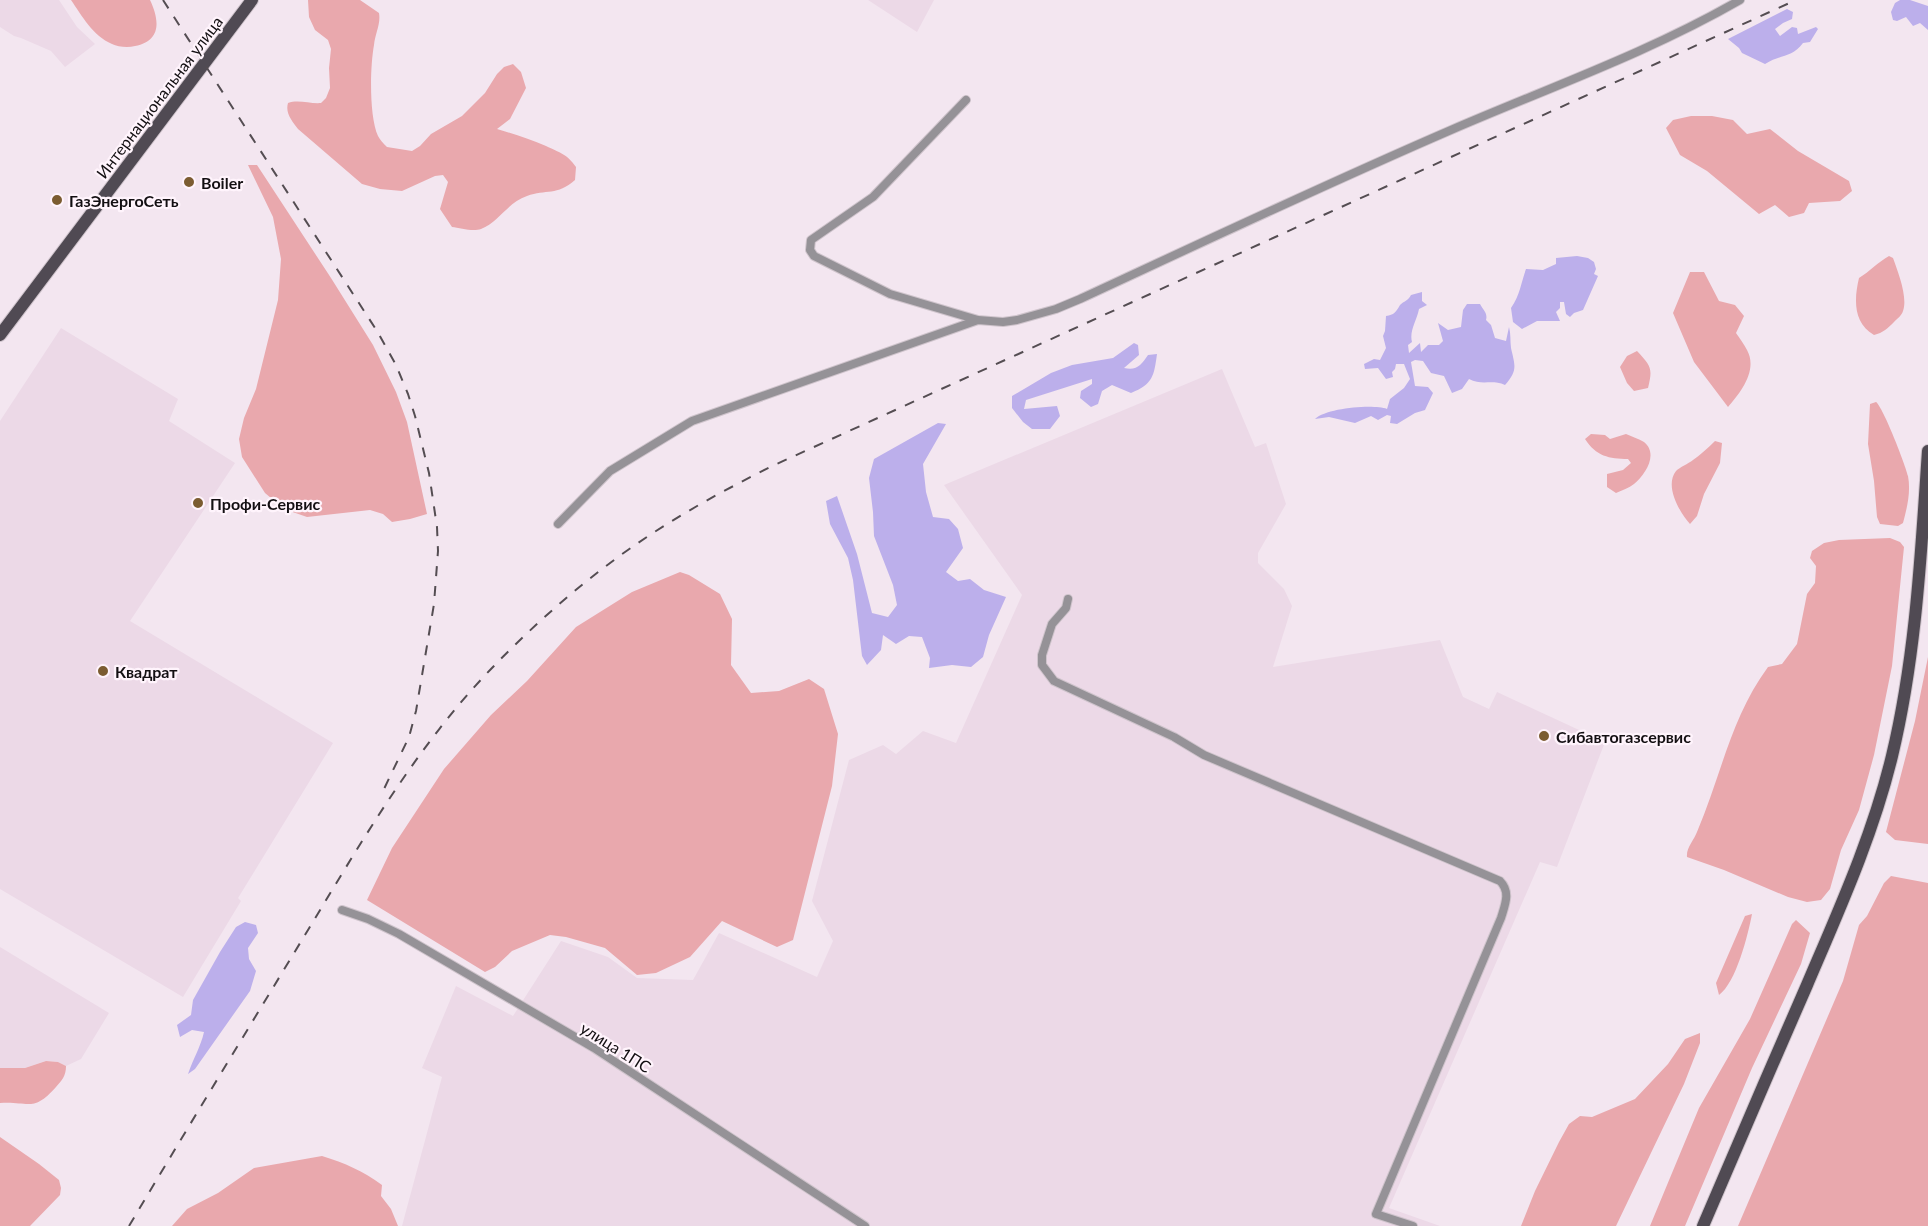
<svg xmlns="http://www.w3.org/2000/svg" width="1928" height="1226" viewBox="0 0 1928 1226" font-family="Lato,sans-serif">
  <style>
    .built { fill: #ecd9e7 }
    .green { fill: #e9a8ad }
    .water { fill: #bcafeb }
    .lines { fill: none; stroke-linecap: round; stroke-linejoin: round }
    .street-casing { stroke: #cfc4cc; stroke-width: 10 }
    .primary-casing { stroke: #cfc4cc; stroke-width: 14 }
    .street { stroke: #959297; stroke-width: 8 }
    .primary { stroke: #504a53; stroke-width: 12 }
    .rail { stroke: #544d52; stroke-width: 2; stroke-dasharray: 10 10; stroke-linecap: butt }
    .poi-dot { fill: #7b5c31; stroke: #fff4fc; stroke-width: 2 }
    .labels { text-anchor: middle; dominant-baseline: central; stroke-width: 4.5; stroke-linejoin: round; paint-order: stroke }
    .street-label { font-size: 16px; fill: #130f12; stroke: #fff4fc }
    .poi-label { font-size: 16px; font-weight: bold; fill: #130f12; stroke: #fff4fc; text-anchor: start }
  </style>
  <rect width="100%" height="100%" fill="#f3e6f0"/>
  <path class="built" d="M0,0H59L77,27L95,44L65,67L51,51L21,38L14,36L0,27Z
    M868,0H934L917,32Z
    M61,328L178,399L169,421L235,463L130,621L333,743L238,898L241,901L183,997L0,889V421Z
    M1222,369L1255,447L1266,443L1286,504L1258,553V563L1284,589L1292,606L1273,667L1440,640L1463,697L1489,709L1497,692L1605,742L1557,867L1540,862L1389,1208L1440,1226H402L442,1077L422,1068L456,986L513,1016L561,941L608,957L637,978L693,980L719,933L817,977L833,941L812,901L849,760L883,745L896,754L923,731L956,743L1022,595L944,485Z
    M0,947L109,1013L81,1059L66,1066L58,1062L46,1061L25,1068H0Z"/>
  <path class="green" d="M71,0H150C160,21 161,41 135,46C128,48 118,47 112,44C93,36 82,16 71,0Z
    M308,0H360L379,13C381,24 375,34 374,45C370,67 369,116 378,136C380,140 383,143 387,147L412,151L420,146L431,134L462,116L485,93L497,74L504,67L513,64L521,72L526,88L510,119L497,129C514,134 529,139 546,146C560,153 566,153 576,167L575,180C557,196 546,189 527,196C508,202 499,222 481,229C473,232 460,228 452,227L440,209L448,182L443,175L435,176L402,191L380,189L362,184L298,129C292,121 285,113 288,103C298,99 310,104 321,103L326,98L330,88L329,68L331,49L328,40L315,30L309,17Z
    M1691,116H1712L1733,120L1747,134L1770,129L1798,151L1849,181L1852,191L1840,201L1809,203L1804,213L1789,217L1775,205L1759,214L1707,171L1680,155L1666,128L1673,120Z
    M248,165H257L331,278L373,345L396,392L407,422L427,514L410,519L392,522L383,514L370,510L307,517L284,509L265,493L242,457L239,439L244,418L256,389L278,300L281,259L273,217Z
    M1889,256L1893,258C1898,272 1908,297 1903,311C1902,315 1897,319 1894,322C1888,328 1883,333 1874,335C1853,323 1854,299 1859,278C1869,272 1878,262 1889,256Z
    M1690,272H1704L1719,301L1735,305L1744,316L1736,333C1740,339 1744,344 1747,350C1758,370 1741,392 1728,407L1694,362L1673,313Z
    M1637,351C1651,366 1653,368 1648,388L1634,391L1627,383L1620,367L1627,356Z
    M1876,402C1883,407 1906,466 1908,476C1911,492 1907,508 1903,523L1898,526L1880,524L1877,517L1874,481L1868,444L1870,404Z
    M1591,434L1605,435L1610,439L1626,434C1631,436 1639,439 1644,442C1659,454 1645,475 1634,484C1629,488 1622,490 1616,493L1607,487V474L1623,470L1631,463L1628,459C1609,459 1596,456 1585,439Z
    M1715,441L1722,443L1720,463L1704,494L1697,516L1690,524C1680,513 1664,486 1676,471C1680,467 1688,464 1693,460C1700,455 1708,448 1715,441Z
    M1890,538L1900,542L1904,547L1892,666L1874,755L1859,810L1841,850L1830,889L1821,900L1807,902L1788,897L1724,870L1687,857C1686,848 1694,840 1697,832C1721,776 1731,717 1768,667L1782,664L1797,644L1807,594L1815,583L1816,566L1810,558L1812,551L1824,543L1839,540Z
    M680,572L689,575L720,594L732,619L731,665L751,693L779,691L809,679L824,689L838,734L832,786L793,940L777,947L722,921L690,957L656,973L637,975L605,948L566,937L550,935L512,951L495,967L485,972L367,900L392,848L444,769L491,715L527,681L576,627L632,592Z
    M1928,657V844L1895,840L1886,832L1915,721Z
    M1891,876L1928,883V1226H1738L1843,981L1859,925L1867,916L1884,883Z
    M1752,914C1748,935 1736,983 1719,995L1716,983L1745,916Z
    M1796,920L1810,933L1801,964L1752,1068L1685,1226H1650L1699,1108L1750,1019L1792,924Z
    M1700,1033V1043L1684,1084L1616,1226H1521L1535,1191L1559,1142L1569,1124L1580,1116L1592,1117L1635,1099L1668,1064L1685,1039Z
    M46,1061L58,1062L66,1066C66,1076 62,1080 56,1087C33,1113 29,1101 0,1103V1068H25Z
    M0,1137L39,1164L59,1180L61,1188L60,1195L30,1226H0Z
    M322,1156C345,1163 363,1171 382,1185L381,1196L391,1209L398,1226H172L187,1209L218,1193L254,1168Z"/>
  <path class="water" d="M1900,0H1910L1928,6V30L1920,23L1913,26L1906,17L1897,21L1893,20L1891,12L1895,3Z
    M1787,9L1793,12L1792,19L1783,23L1775,29L1780,36L1792,27L1797,28L1798,34L1816,27L1818,29L1810,42L1803,43C1792,58 1781,54 1765,64L1742,53L1739,48L1728,39Z
    M1577,256L1588,258L1594,262L1596,269L1594,274L1598,276L1583,310L1574,313L1570,317L1566,314L1564,302H1560V308L1556,312L1560,321H1537L1522,329L1513,322L1511,308C1520,295 1521,283 1526,269L1543,270L1556,264V258Z
    M1422,292V301L1427,305L1419,309C1417,320 1409,331 1412,342L1408,345L1409,353L1420,343L1421,352L1428,345H1439L1443,341L1438,323L1448,330L1461,327L1463,310L1467,304H1480C1483,310 1488,313 1486,320L1491,325L1495,338L1506,341L1509,327C1511,334 1510,341 1511,348C1515,366 1518,370 1505,385C1492,379 1482,386 1469,379L1462,389L1452,393L1444,376L1431,373L1423,361L1415,360L1411,362L1415,386L1428,387L1433,393L1425,410L1415,413L1397,424L1390,423L1391,416L1387,415L1378,420L1371,416L1355,423L1329,417L1315,419C1327,408 1373,404 1387,409L1390,399L1404,388L1410,379L1404,364H1396L1395,369L1392,372L1393,377L1386,379L1378,368L1365,369L1364,364L1374,359L1380,360L1386,348L1383,336L1385,331L1386,316C1394,315 1396,312 1400,305C1404,301 1408,301 1411,295Z
    M1134,343L1138,345L1139,355L1124,368C1137,371 1141,365 1148,355L1157,354C1154,376 1153,384 1131,393L1112,385L1102,391L1098,404L1091,407L1080,398L1081,391L1092,384V379L1026,400L1024,409L1057,406L1060,416L1050,429H1032L1023,422L1012,408V396L1051,373L1072,365L1113,358Z
    M938,423L946,424L923,464L926,492L933,517L949,519L958,529L963,548L946,572L958,581L970,579L984,590L1006,597L989,635L983,657L971,667L952,665L929,668L930,658L922,637L909,636L896,644L883,635L881,650L867,665L862,656L853,580L848,558L830,524L826,501L837,496L857,554L872,613L888,617L897,605L893,585L874,536L873,512L869,478L874,459Z
    M245,922L256,925L258,933L248,948L249,959L256,971L250,991L195,1069L188,1074C193,1059 201,1046 204,1032L192,1030L180,1037L177,1025L191,1015L193,1000L220,952L236,927Z"/>
  <g class="lines">
    <g class="street-casing">
      <path id="street" d="M966,100L873,197L811,240L810,250L814,256L890,294L978,320L1003,322L1017,320L1056,309L1080,299C1203,242 1326,184 1451,130C1548,88 1648,53 1740,0
        M558,524L610,471L692,421L978,320
        M1068,599L1066,608L1052,624L1042,655V665L1054,681L1174,737L1204,755L1500,881C1511,892 1505,905 1501,918L1376,1214L1413,1226
        M342,910L368,919L399,934L594,1048L865,1226"/>
    </g>
    <g class="primary-casing">
      <path id="primary" d="M0,335L252,0
        M1703,1226C1737,1146 1772,1065 1807,985C1839,910 1873,835 1892,756C1916,656 1921,553 1928,451"/>
    </g>
    <use href="#street" class="street"/>
    <use href="#primary" class="primary"/>
    <path class="rail" d="M163,0L377,331L396,365L408,394L415,416L429,473L437,527L438,551L434,604L416,711L409,737L383,791
      M129,1226C188,1127 248,1029 308,930C363,839 417,746 491,669C545,613 606,561 672,521C704,501 737,484 770,467L1796,0"/>
  </g>
  <g class="poi-dot">
    <circle cx="189" cy="182" r="6"/>
    <circle cx="57" cy="200" r="6"/>
    <circle cx="198" cy="503" r="6"/>
    <circle cx="103" cy="671" r="6"/>
    <circle cx="1544" cy="736" r="6"/>
  </g>
  <g class="labels">
    <g class="street-label">
      <text transform="translate(159 97) rotate(-53)">Интернациональная улица</text>
      <text transform="translate(616 1047) rotate(32)">улица 1ПС</text>
    </g>
    <g class="poi-label">
      <text x="201" y="182">Boiler</text>
      <text x="69" y="200">ГазЭнергоСеть</text>
      <text x="210" y="503">Профи-Сервис</text>
      <text x="115" y="671">Квадрат</text>
      <text x="1556" y="736">Сибавтогазсервис</text>
    </g>
  </g>
</svg>
